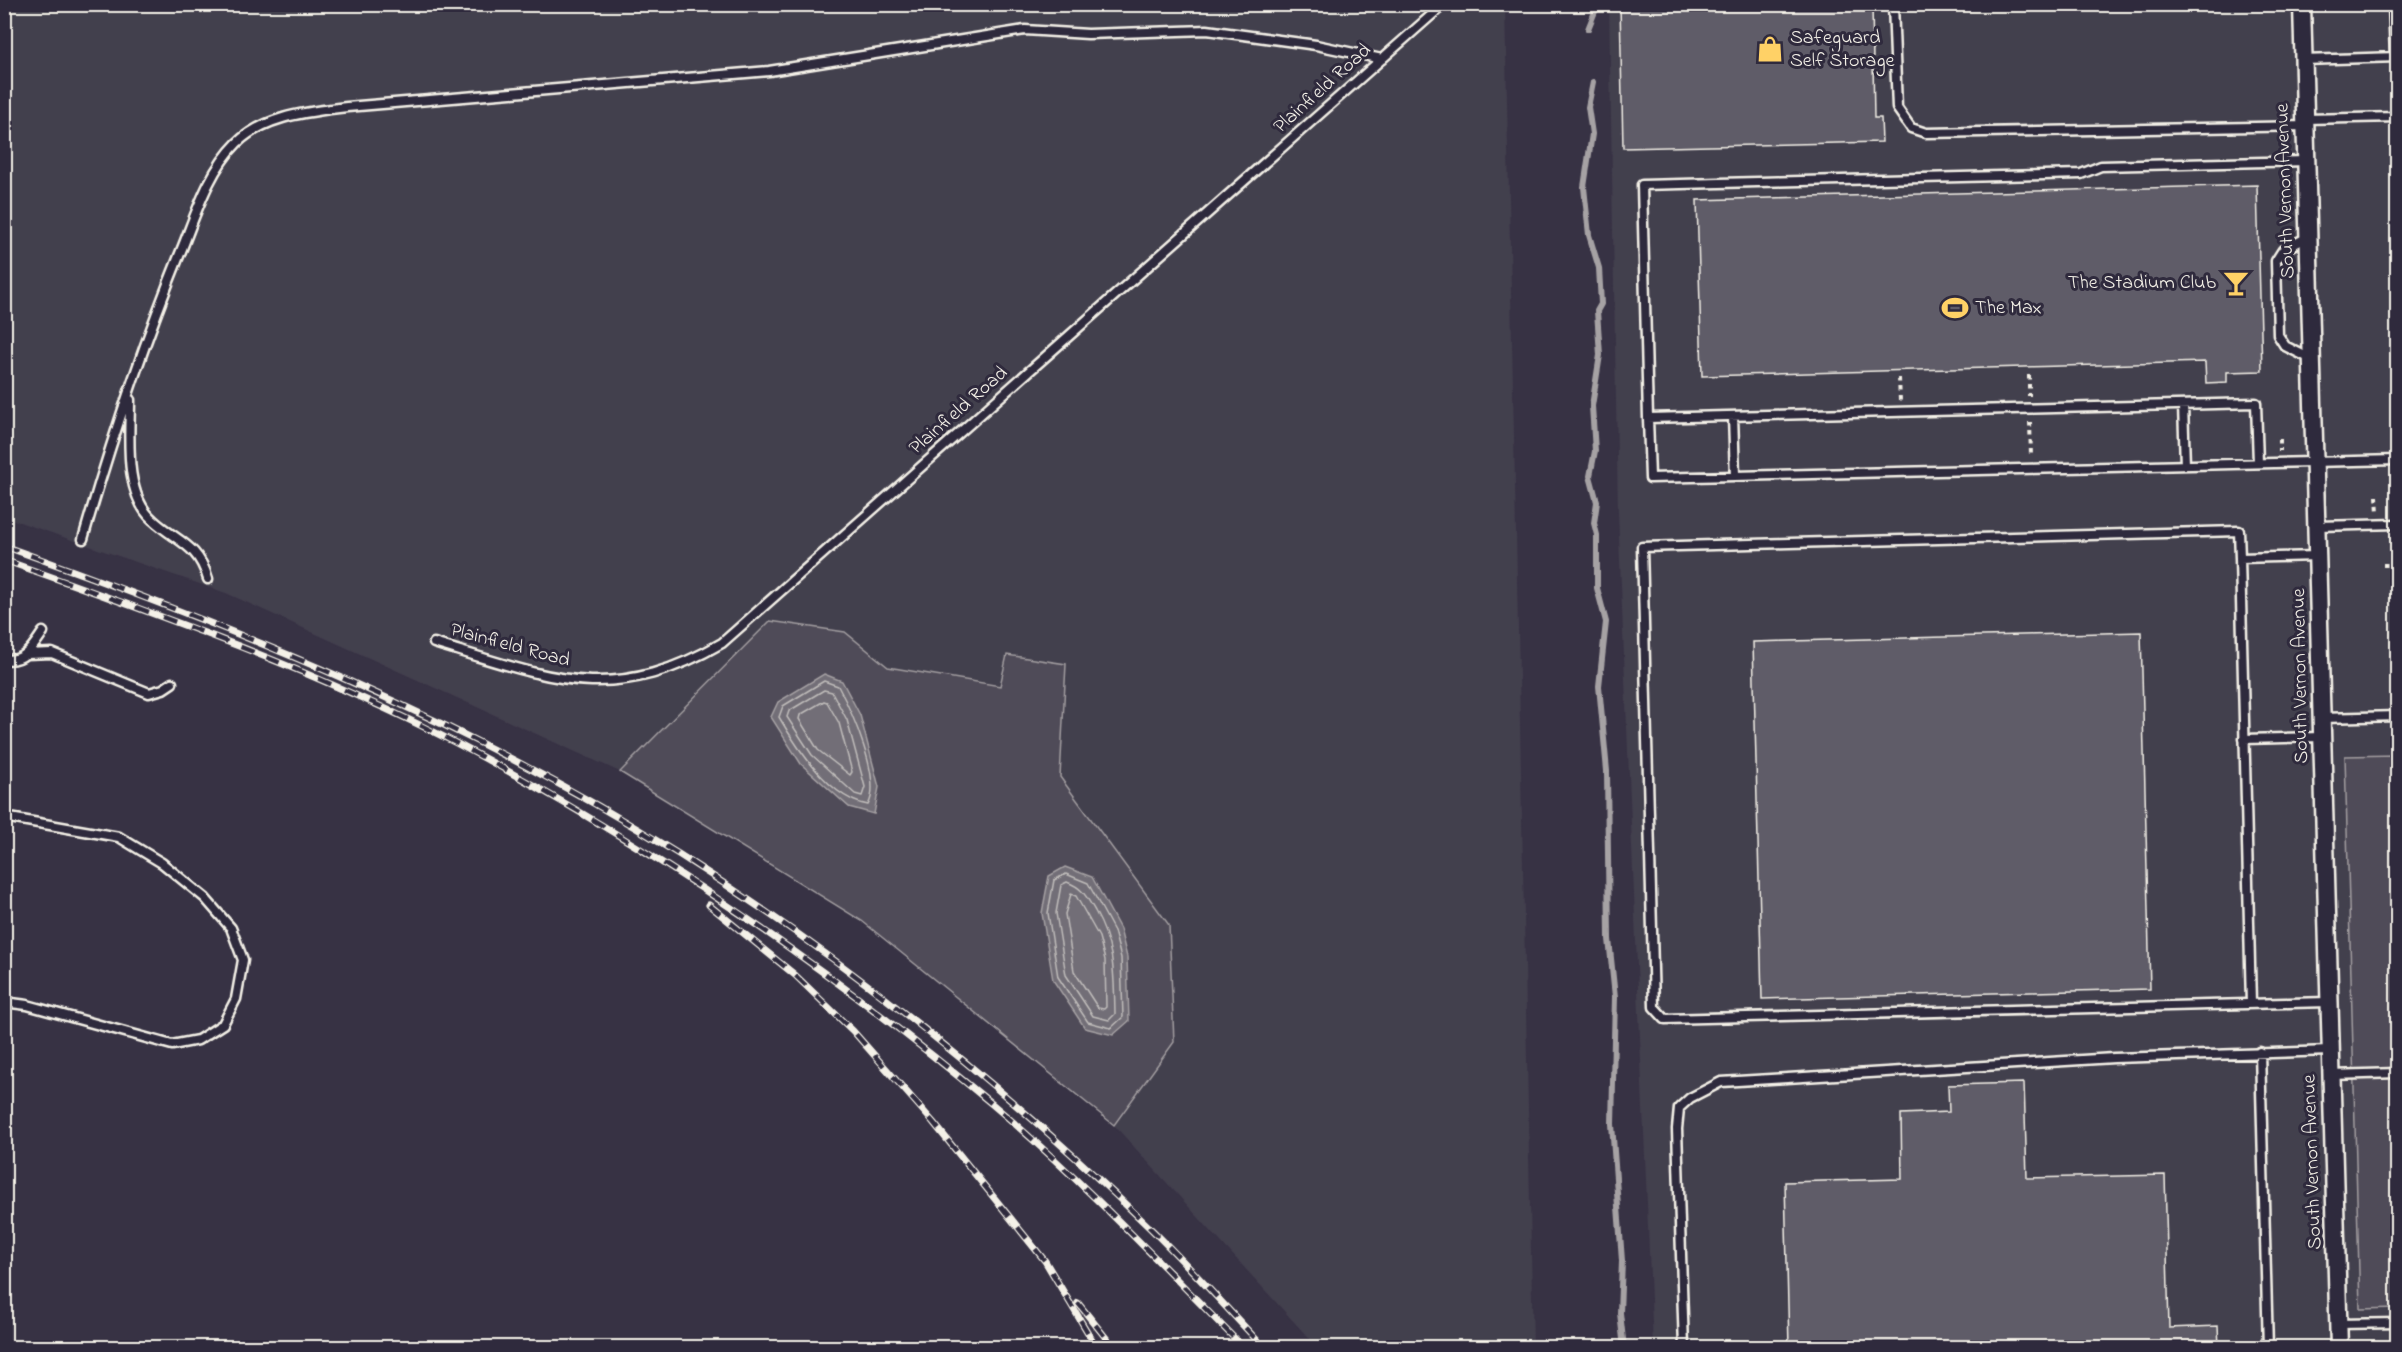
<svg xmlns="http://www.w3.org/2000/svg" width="2402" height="1352" viewBox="0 0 2402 1352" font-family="'Indie Flower',sans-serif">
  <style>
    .built { fill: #433f4e }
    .green { fill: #504b59; stroke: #a29ea0; stroke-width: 1.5 }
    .water { fill: #726e77; stroke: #a6a2a4; stroke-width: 1.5 }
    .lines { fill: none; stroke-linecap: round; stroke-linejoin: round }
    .shore { stroke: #c0bdbb; stroke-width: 1.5 }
    .stream { stroke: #a6a2a4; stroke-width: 6 }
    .building { fill: #5f5c67; stroke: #f4f1e8; stroke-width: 1.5 }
    .lane-casing { stroke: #f4f1e8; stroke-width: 13 }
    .street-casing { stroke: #f4f1e8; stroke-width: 21 }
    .path { stroke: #f4f1e8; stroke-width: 4; stroke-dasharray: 4.5 4.5; stroke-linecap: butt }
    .lane { stroke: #2f2a3d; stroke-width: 8 }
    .street { stroke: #2f2a3d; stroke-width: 16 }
    .rail-casing { stroke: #f4f1e8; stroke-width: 7 }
    .rail { stroke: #2f2a3d; stroke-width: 4.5; stroke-dasharray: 14; stroke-linecap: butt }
    .labels { text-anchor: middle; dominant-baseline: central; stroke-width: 6; stroke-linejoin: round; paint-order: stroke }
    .poi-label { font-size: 20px; fill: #f4f1e8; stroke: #2f2a3d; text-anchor: start }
    .street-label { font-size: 20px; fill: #f4f1e8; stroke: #2f2a3d }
  </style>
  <rect width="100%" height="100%" fill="#373244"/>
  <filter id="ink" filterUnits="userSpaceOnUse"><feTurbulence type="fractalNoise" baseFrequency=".0167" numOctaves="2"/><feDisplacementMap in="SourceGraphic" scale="12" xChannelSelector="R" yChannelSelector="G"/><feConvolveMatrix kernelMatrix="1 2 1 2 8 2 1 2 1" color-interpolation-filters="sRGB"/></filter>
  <g filter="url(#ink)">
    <path class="built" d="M5,5H1505L1533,1347H1317L1114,1125L1174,1042L1169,925L1060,777L1065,664L1007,655L1001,687L888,667L845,632L770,621L620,772L226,593L5,517Z
      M1609,5H2397V1347H1653L1618,513Z"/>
    <path class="green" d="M770,621L845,632L888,667L1000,686L1007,655L1066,664L1060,777L1169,925L1174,1042L1114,1125L862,921L620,772Z
      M2397,755V1308L2360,1309L2345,756Z"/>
    <path class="water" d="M824,674L842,681L860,715L879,787L874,814L849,807L801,764L771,717L778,702Z
      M1065,867L1092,877L1120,929L1127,957L1129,1021L1113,1035L1085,1028L1053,980L1042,913L1049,876Z"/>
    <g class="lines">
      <path class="shore" d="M824,681L838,686C851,710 883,781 868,805C830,799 797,748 779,717L783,706Z
        M824,690L832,692L847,720L865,787L862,796L855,794L812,755L787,717L789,711Z
        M824,701L827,702L839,723L852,772L850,775L818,750L799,719L800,715Z
        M1066,874L1088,883L1114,931L1121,958L1123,1017L1111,1028L1088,1022L1058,977L1048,913L1054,880Z
        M1067,882C1083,888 1086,896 1095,911C1115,947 1114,973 1115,1014L1109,1020L1093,1016L1066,975L1056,913L1061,885Z
        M1071,894L1076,896L1099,937L1105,960L1106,1007L1104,1009L1098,1008L1074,971L1065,914Z"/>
      <path class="stream" d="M1588,29L1598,4
        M1593,82L1588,107L1592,134L1584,187L1589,235L1599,268L1601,304L1597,311L1600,355L1592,406L1595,451L1590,476L1597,502L1594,523L1597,535V588L1606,622L1599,686L1607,771L1609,939L1615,997L1612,1124L1622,1261L1620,1313L1624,1348"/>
    </g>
    <path class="building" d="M1620,4H1872L1874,118H1881L1882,142L1623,148Z
      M2257,185L2262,371L2227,372V382L2206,383L2205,362L1702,376L1697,200Z
      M2141,632L2150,989L1762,999L1753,642Z
      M2024,1083L2027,1178L2165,1175L2169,1328L2218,1326L2219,1347H1789L1785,1182L1902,1179L1901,1114L1949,1112L1948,1085Z"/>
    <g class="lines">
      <g class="lane-casing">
        <path id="lane" d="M1893,4L1897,108L1911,128L1926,133L2305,126
          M2393,4L2395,57
          M2303,60L2398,57
          M2305,119L2398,117
          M2308,237L2283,250L2276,261L2278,335L2285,346L2311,359
          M130,400C130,435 123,494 153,520C177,542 198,544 208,579
          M2183,405L2185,465
          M1733,416L1735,476
          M1648,418L1642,185L2081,174L2101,166L2306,161
          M2258,463L2256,403L1648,418L1650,478L2398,460
          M2318,526L2398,524
          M83,539C111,441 143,345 181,251C196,214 208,172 237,143C266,115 309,112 347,107L769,71L1025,30L1088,34L1207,30L1316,45L1382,59
          M2318,556L2240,558L2239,531L1642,547L1654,1007L1665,1019L2329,1002
          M2240,558L2251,1004
          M434,643C547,677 610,708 722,643L1444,4
          M27,654L52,653L149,693L163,689L172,683
          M4,659C24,664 34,645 43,632
          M2322,718L2398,716
          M2244,739L2323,737
          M4,817L119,837L162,863L205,898L231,928L243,960L236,999L223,1024L198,1040L172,1045L27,1005L4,1002
          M2260,1052L2268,1348
          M2331,1075L2398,1073
          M2338,1324L2398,1323
          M1684,1348L1677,1129L1679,1108L1690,1098L1721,1082L2114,1058L2330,1051"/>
      </g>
      <g class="street-casing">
        <path id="street" d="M2302,4L2339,1348"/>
      </g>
      <path class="path" d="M2029,375V396
        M1899,378L1900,401
        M2030,422L2031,456
        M2280,439V451
        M2377,496L2378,513
        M2383,565H2398"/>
      <use href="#lane" class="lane"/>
      <use href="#street" class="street"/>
      <g class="rail-casing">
        <path id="rail" d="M4,546C238,629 469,722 680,855C848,961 1006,1088 1149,1227C1189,1266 1226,1307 1264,1348
          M4,560C156,614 310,668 454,742C647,843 825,965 992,1104C1081,1179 1162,1265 1244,1348
          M709,905L795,975L853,1031L933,1122L1045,1261L1097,1348
          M1078,1303L1114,1348"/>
      </g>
      <use href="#rail" class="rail"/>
    </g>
  </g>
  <defs>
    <g id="shop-bare" transform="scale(2.07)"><path d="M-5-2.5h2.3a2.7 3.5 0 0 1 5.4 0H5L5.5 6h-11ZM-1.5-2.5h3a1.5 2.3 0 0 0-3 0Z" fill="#ffd166" stroke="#2f2a3d" stroke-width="2.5" paint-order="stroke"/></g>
    <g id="bar-bare" transform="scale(2.07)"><path d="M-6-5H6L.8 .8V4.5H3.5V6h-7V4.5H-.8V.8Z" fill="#ffd166" stroke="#2f2a3d" stroke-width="2.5" paint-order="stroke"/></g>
    <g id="stadium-bare" transform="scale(2.07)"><path d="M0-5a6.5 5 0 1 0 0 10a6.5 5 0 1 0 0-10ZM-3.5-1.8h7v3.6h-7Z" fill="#ffd166" stroke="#2f2a3d" stroke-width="2.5" paint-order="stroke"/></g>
  </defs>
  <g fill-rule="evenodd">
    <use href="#shop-bare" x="1770" y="49"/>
    <use href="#bar-bare" x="2236" y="283"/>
    <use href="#stadium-bare" x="1955" y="308"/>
  </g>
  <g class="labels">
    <g class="poi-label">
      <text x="1790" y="38">Safeguard<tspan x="1790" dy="23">Self Storage</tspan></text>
      <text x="2216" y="283" text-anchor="end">The Stadium Club</text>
      <text x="1975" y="308">The Max</text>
    </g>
    <g class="street-label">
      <text transform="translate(1323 89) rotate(-42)">Plainfield Road</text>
      <text transform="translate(2286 191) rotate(-92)">South Vernon Avenue</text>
      <text transform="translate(959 411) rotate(-41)">Plainfield Road</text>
      <text transform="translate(510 646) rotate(15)">Plainfield Road</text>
      <text transform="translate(2301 676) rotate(-91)">South Vernon Avenue</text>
      <text transform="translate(2313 1162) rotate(-92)">South Vernon Avenue</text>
    </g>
  </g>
  <rect width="2402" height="1352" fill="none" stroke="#2f2a3d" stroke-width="24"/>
  <rect x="12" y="12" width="2378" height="1328" fill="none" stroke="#f4f1e8" stroke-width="2" filter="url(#ink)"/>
</svg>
